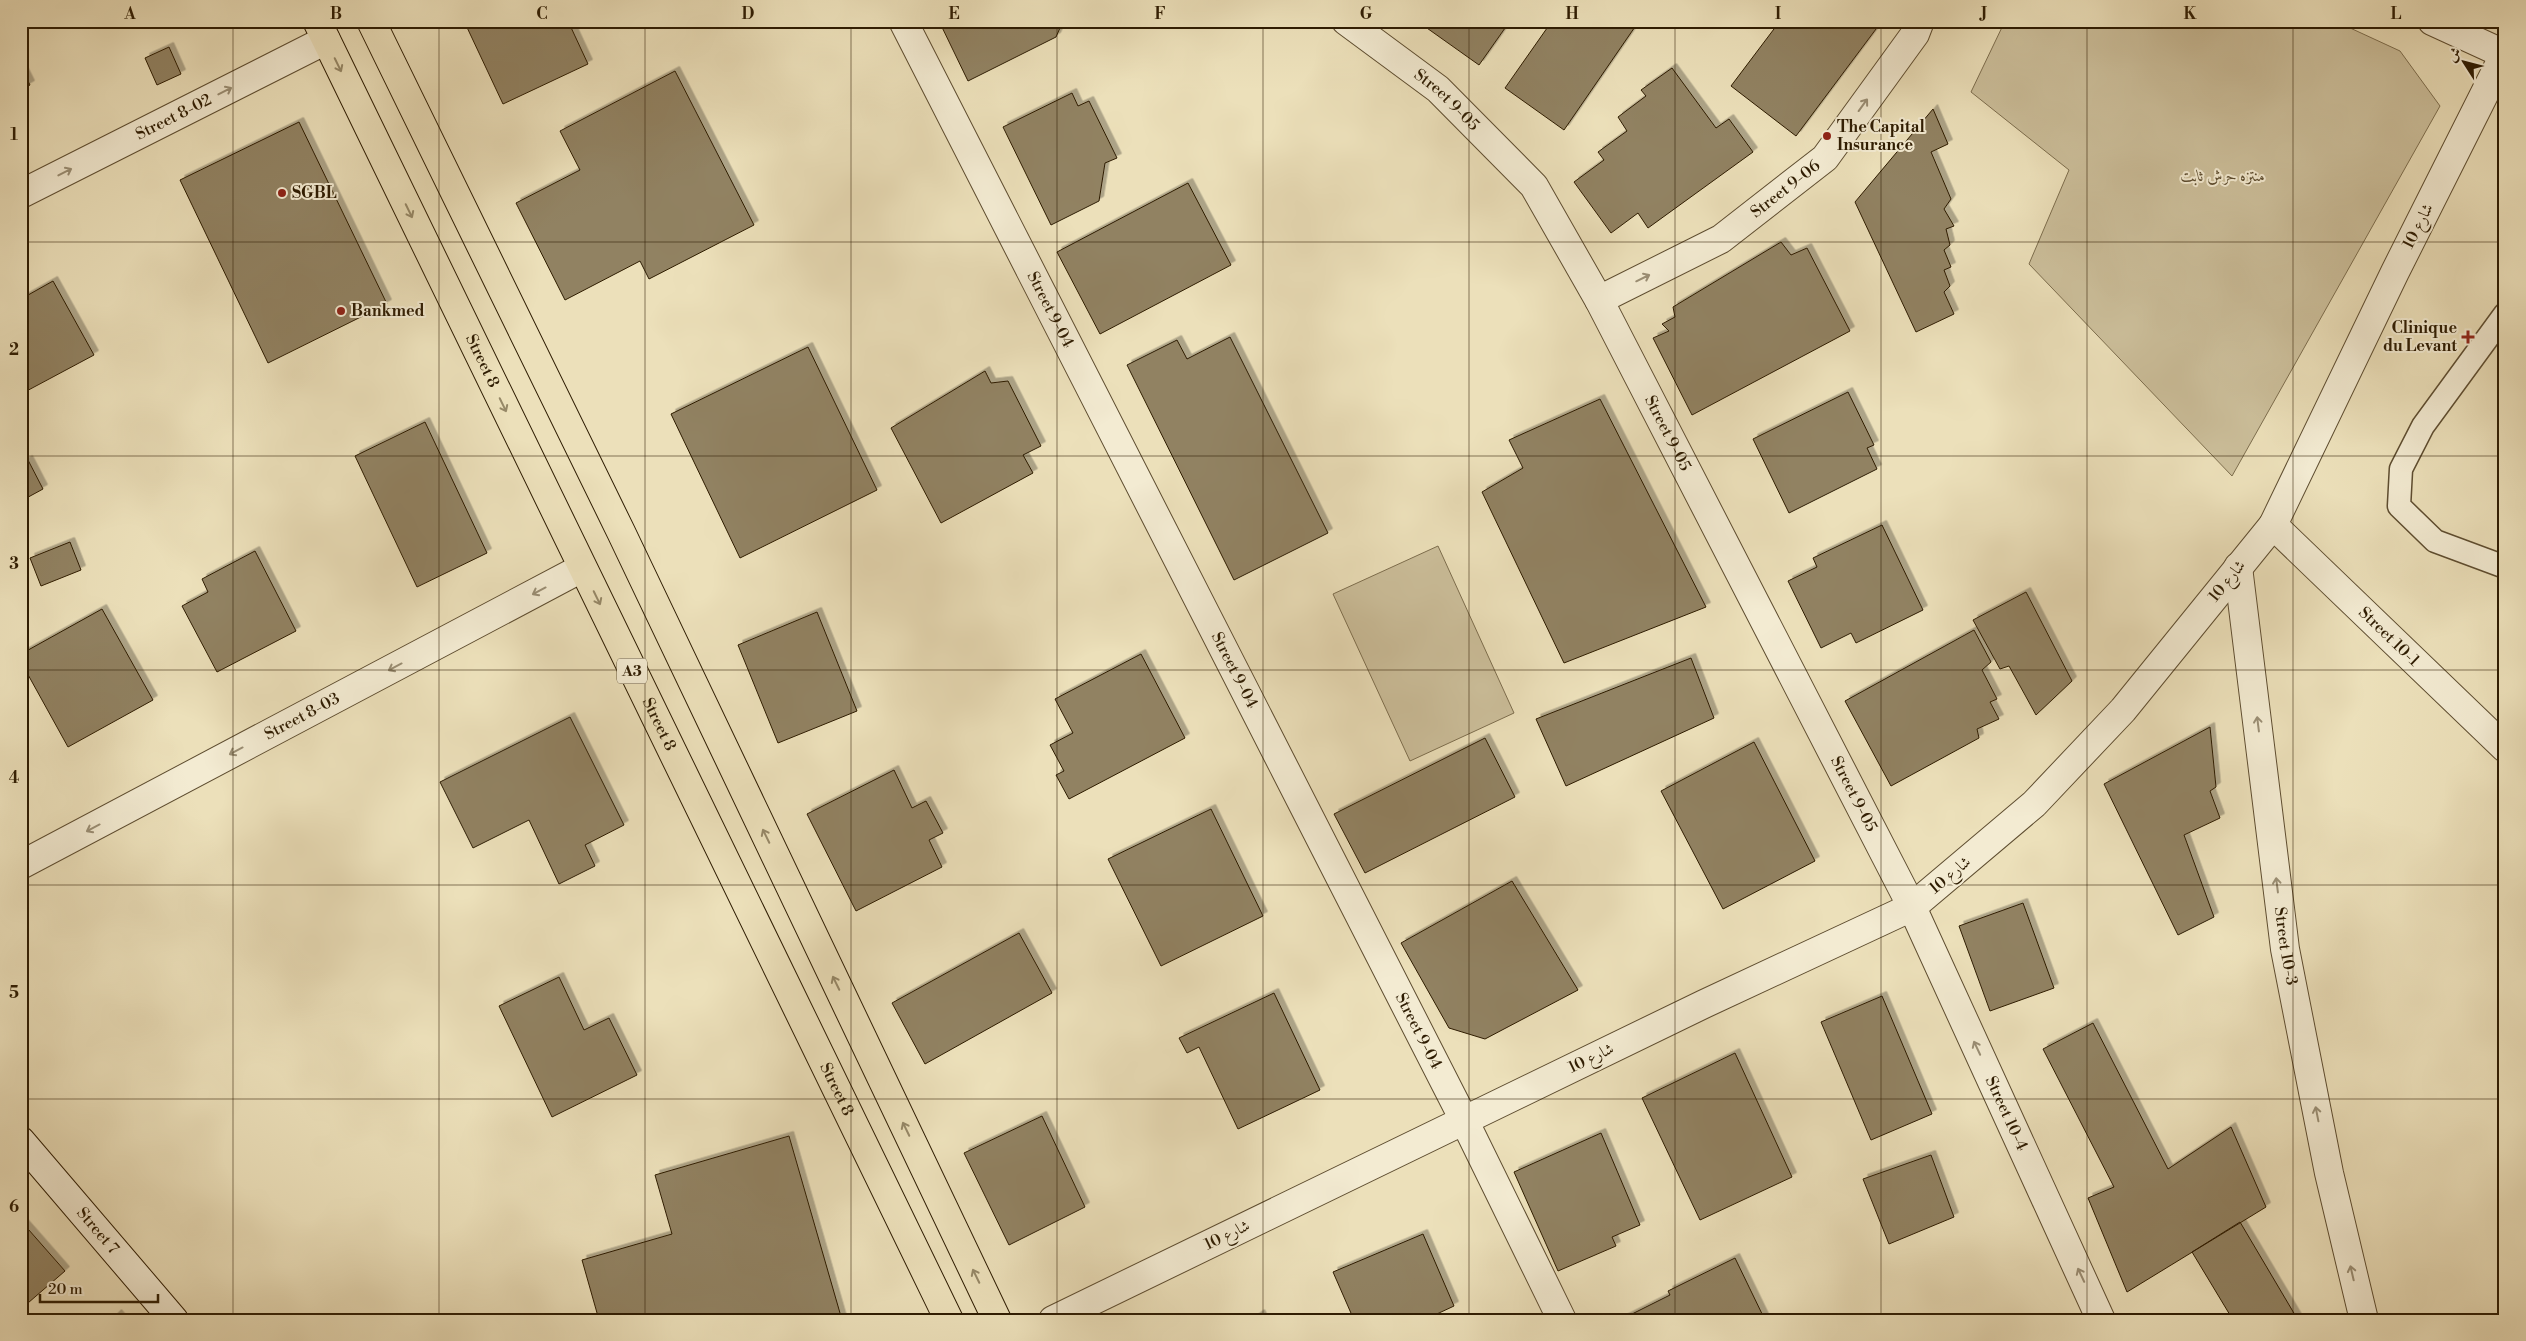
<svg xmlns="http://www.w3.org/2000/svg" width="2526" height="1341" viewBox="0 0 2526 1341" font-family="'Libre Bodoni',Amiri,serif">
  <style>
    .green { fill: #ccbf9b; stroke: #7d6e4e }
    .building { fill: #918262; stroke: #2e1c02; filter: url(#shadow) }
    .lines { fill: none; stroke-linecap: round; stroke-linejoin: round }
    .lane-casing { stroke: #5e4d30; stroke-width: 25 }
    .street-casing { stroke: #5e4d30; stroke-width: 30 }
    .secondary-casing { stroke: #2e1c02; stroke-width: 30 }
    .highway-casing { stroke: #2e1c02; stroke-width: 30 }
    .lane { stroke: #f3ebd2; stroke-width: 22 }
    .street { stroke: #f3ebd2; stroke-width: 28 }
    .secondary { stroke: #f3ebd2; stroke-width: 28 }
    .highway { stroke: #ece0ba; stroke-width: 28 }
    .oneway { stroke: #968867 }
    .oneway2 { stroke: #9a8e74 }
    .grid { fill: none; stroke: #2e1c02; stroke-width: 1; stroke-opacity: 0.55 }
    .poi-dot { fill: #8f2418; stroke: #f3ebd2; stroke-width: 2 }
    .labels { text-anchor: middle; dominant-baseline: central; stroke-width: 4; stroke-linejoin: round; paint-order: stroke }
    .shield { fill: #f3ebd2; stroke: #695a40; stroke-width: 1 }
    .shield-label { font-size: 15px; font-weight: bold; fill: #2e1c02 }
    .street-label { font-size: 16px; fill: #2e1c02; stroke: #f3ebd2 }
    .poi-label { font-size: 16px; font-weight: bold; fill: #2e1c02; stroke: #f3ebd2; text-anchor: start }
    .park-label { font-size: 16px; font-style: italic; fill: #5d4d30; stroke: #f3ebd2 }
    .neatline { fill: none; stroke: #2e1c02; stroke-width: 2 }
    .grid-label { font-size: 16px; text-anchor: middle; font-weight: bold; fill: #2e1c02 }
  </style>
  <defs>
    <filter id="shadow"><feDropShadow dx="4.5" dy="-4.5" stdDeviation="0" flood-color="#0004"/></filter>
  </defs>
  <rect width="100%" height="100%" fill="#ece0ba"/>
  <filter id="stains"><feTurbulence type="fractalNoise" baseFrequency=".004" numOctaves="4"/><feColorMatrix values="0 0 0 0 .2 0 0 0 0 .09 0 0 0 0 .02 0 0 0 .5 -.17"/></filter>
  <radialGradient id="worn" r=".72"><stop offset=".6" stop-color="#630" stop-opacity="0"/><stop offset="1" stop-color="#630" stop-opacity=".3"/></radialGradient>
  <path class="green" d="M2005,21H2335L2400,51L2440,106L2232,476L2029,264L2069,170L1971,92Z
    M1438,546L1514,713L1410,761L1333,594Z"/>
  <path class="building" d="M464,21H568L588,64L503,104Z
    M939,21H1063L1056,37L968,81Z
    M1417,21H1510L1479,65Z
    M1552,21H1639L1564,130L1505,88Z
    M1780,21H1882L1796,136L1731,86Z
    M169,47L181,74L157,85L145,58Z
    M21,67L30,85L21,90Z
    M1672,68L1716,128L1729,119L1753,152L1648,228L1638,213L1611,233L1574,182L1604,160L1598,152L1627,131L1618,117L1646,96L1641,90Z
    M675,71L754,225L649,279L640,261L565,300L516,203L580,170L560,131Z
    M1072,93L1078,106L1089,101L1117,158L1105,163L1099,201L1051,225L1003,127Z
    M1933,109L1948,144L1931,152L1951,199L1944,209L1954,226L1946,229L1950,245L1944,250L1951,267L1944,270L1950,286L1944,292L1954,314L1916,332L1855,202Z
    M299,122L387,304L268,363L180,180Z
    M1188,183L1231,265L1100,334L1057,252Z
    M1781,242L1791,255L1807,248L1850,331L1692,415L1653,338L1669,331L1662,324L1675,317L1673,307Z
    M53,281L94,355L21,394V299Z
    M1230,337L1328,533L1234,580L1127,365L1177,340L1187,359Z
    M808,347L877,490L740,558L671,414Z
    M985,371L991,383L1008,381L1041,446L1023,455L1033,473L941,523L891,428Z
    M1848,392L1874,445L1867,448L1877,469L1789,513L1753,439Z
    M1600,399L1706,607L1564,663L1482,492L1523,468L1509,440Z
    M425,422L487,553L417,587L355,456Z
    M28,460L43,489L21,501V464Z
    M1882,525L1923,610L1856,643L1851,633L1821,648L1788,581L1817,567L1813,558Z
    M70,542L81,570L41,586L30,558Z
    M255,551L296,631L217,672L182,606L208,592L202,579Z
    M2026,592L2072,681L2036,715L2009,666L2000,669L1973,620Z
    M102,609L153,700L68,747L21,662V654Z
    M817,612L857,711L778,743L738,645Z
    M1974,630L1991,662L1982,670L1997,699L1990,702L1999,719L1977,729L1979,738L1891,786L1845,701Z
    M1141,654L1185,738L1069,799L1056,775L1064,771L1050,745L1073,733L1055,699Z
    M1691,658L1714,718L1566,786L1536,719Z
    M570,717L624,825L585,845L595,866L559,884L529,820L473,848L440,782Z
    M2210,727L2216,787L2210,791L2220,818L2184,835L2214,917L2178,935L2104,784Z
    M1485,738L1515,797L1365,873L1334,814Z
    M1754,742L1815,861L1723,909L1661,791Z
    M894,770L912,808L926,801L943,833L929,840L942,867L856,911L807,814Z
    M1211,809L1263,916L1161,966L1108,859Z
    M1512,881L1578,990L1485,1039L1449,1028L1401,943Z
    M2023,903L2054,988L1990,1011L1959,926Z
    M1019,933L1052,993L925,1064L892,1003Z
    M559,977L584,1030L609,1018L637,1075L552,1117L499,1006Z
    M1274,993L1320,1090L1238,1129L1199,1047L1187,1053L1179,1038Z
    M1882,996L1932,1114L1871,1140L1821,1022Z
    M2093,1023L2168,1169L2231,1127L2266,1207L2127,1292L2088,1198L2114,1187L2043,1049Z
    M1735,1053L1792,1177L1700,1220L1642,1098Z
    M1042,1116L1085,1207L1009,1245L964,1153Z
    M1601,1133L1640,1225L1612,1237L1616,1246L1558,1271L1514,1172Z
    M789,1136L842,1320H599L582,1260L672,1234L655,1175Z
    M1931,1155L1954,1217L1889,1244L1863,1179Z
    M21,1221L65,1271L21,1309Z
    M2240,1222L2298,1320H2233L2192,1252Z
    M1423,1234L1454,1306L1424,1320H1354L1333,1272Z
    M1735,1258L1765,1320H1620L1670,1295L1668,1291Z
    M117,1314L122,1320H111Z
    M1260,1314L1263,1320H1252Z"/>
  <g class="lines">
    <g class="lane-casing">
      <path id="lane" d="M2505,314L2423,426L2401,469L2399,506L2435,541L2505,567"/>
    </g>
    <g class="street-casing">
      <g id="street">
        <path id="s1" d="M903,21L1464,1120L1562,1320"/>
        <path id="s2" d="M1346,21L1438,89L1534,186L1599,300L1912,907L2101,1320"/>
        <path d="M2432,21L2504,54"/>
        <path id="s3" d="M21,194L326,40"/>
        <path id="s4" d="M1599,300L1721,239L1825,158L1915,34L1920,21"/>
        <path id="s5" d="M2273,525L2505,748"/>
        <path id="s6" d="M2238,567L2285,949L2329,1173L2364,1320"/>
        <path id="s7" d="M21,865L582,568"/>
        <path d="M1053,1320L1704,1004L1912,907L2034,804L2123,710L2273,525L2395,272L2505,53"/>
      </g>
    </g>
    <g class="secondary-casing">
      <g id="secondary">
        <path id="s8" d="M21,1141L174,1320"/>
      </g>
    </g>
    <g class="highway-casing">
      <g id="highway">
        <path id="s9" d="M317,21L949,1320"/>
        <path d="M371,21L621,532L997,1320"/>
      </g>
    </g>
    <use href="#lane" class="lane"/>
    <use href="#street" class="street"/>
    <use href="#secondary" class="secondary"/>
    <use href="#highway" class="highway"/>
  </g>
  <defs><path id="oneway-shaft" d="M-6 0H5M1.5-3L5.5 0L1.5 3" fill="none" stroke-width="1.6" stroke-linecap="round" stroke-linejoin="round" transform="scale(1.25)"/></defs>
  <g class="oneway">
    <use href="#oneway-shaft" transform="translate(338 65) rotate(64)"/>
    <use href="#oneway-shaft" transform="translate(409 211) rotate(64)"/>
    <use href="#oneway-shaft" transform="translate(503 405) rotate(64)"/>
    <use href="#oneway-shaft" transform="translate(597 598) rotate(64)"/>
    <use href="#oneway-shaft" transform="translate(766 836) rotate(-116)"/>
    <use href="#oneway-shaft" transform="translate(836 983) rotate(-116)"/>
    <use href="#oneway-shaft" transform="translate(906 1129) rotate(-116)"/>
    <use href="#oneway-shaft" transform="translate(976 1276) rotate(-116)"/>
  </g>
  <g class="oneway2">
    <use href="#oneway-shaft" transform="translate(225 91) rotate(-27)"/>
    <use href="#oneway-shaft" transform="translate(1863 105) rotate(-54)"/>
    <use href="#oneway-shaft" transform="translate(65 172) rotate(-27)"/>
    <use href="#oneway-shaft" transform="translate(1643 278) rotate(-26)"/>
    <use href="#oneway-shaft" transform="translate(539 591) rotate(152)"/>
    <use href="#oneway-shaft" transform="translate(395 667) rotate(152)"/>
    <use href="#oneway-shaft" transform="translate(2258 724) rotate(-97)"/>
    <use href="#oneway-shaft" transform="translate(236 751) rotate(152)"/>
    <use href="#oneway-shaft" transform="translate(93 828) rotate(152)"/>
    <use href="#oneway-shaft" transform="translate(2277 885) rotate(-97)"/>
    <use href="#oneway-shaft" transform="translate(1977 1048) rotate(-115)"/>
    <use href="#oneway-shaft" transform="translate(2317 1114) rotate(-101)"/>
    <use href="#oneway-shaft" transform="translate(2352 1273) rotate(-103)"/>
    <use href="#oneway-shaft" transform="translate(2081 1275) rotate(-115)"/>
  </g>
  <path class="grid" d="M233,21V1320M439,21V1320M645,21V1320M851,21V1320M1057,21V1320M1263,21V1320M1469,21V1320M1675,21V1320M1881,21V1320M2087,21V1320M2293,21V1320M21,242H2505M21,456H2505M21,670H2505M21,885H2505M21,1099H2505"/>
  <g class="poi-dot">
    <circle cx="1827" cy="136" r="5"/>
    <circle cx="282" cy="193" r="5"/>
    <circle cx="341" cy="311" r="5"/>
    <path d="M2465.5 329.5h5v5h5v5h-5v5h-5v-5h-5v-5h5z"/>
  </g>
  <g class="labels">
    <rect class="shield" x="617" y="658.5" width="30" height="25" rx="4"/>
    <g class="shield-label">
      <text x="632" y="671">A3</text>
    </g>
    <g class="street-label">
      <text stroke="none"><textPath href="#s2" startOffset="128">Street 9-05</textPath></text>
      <text stroke="none"><textPath href="#s3" startOffset="171">Street 8-02</textPath></text>
      <text stroke="none"><textPath href="#s4" startOffset="218">Street 9-06</textPath></text>
      <text transform="translate(2418 226) rotate(-63)">شارع 10</text>
      <text stroke="none"><textPath href="#s1" startOffset="324">Street 9-04</textPath></text>
      <text stroke="none"><textPath href="#s9" startOffset="378">Street 8</textPath></text>
      <text stroke="none"><textPath href="#s2" startOffset="532">Street 9-05</textPath></text>
      <text transform="translate(2227 581) rotate(-51)">شارع 10</text>
      <text stroke="none"><textPath href="#s5" startOffset="161">Street 10-1</textPath></text>
      <text stroke="none"><textPath href="#s1" startOffset="729">Street 9-04</textPath></text>
      <text stroke="none"><textPath href="#s7" startOffset="318">Street 8-03</textPath></text>
      <text stroke="none"><textPath href="#s9" startOffset="782">Street 8</textPath></text>
      <text stroke="none"><textPath href="#s2" startOffset="938">Street 9-05</textPath></text>
      <text transform="translate(1950 875) rotate(-40)">شارع 10</text>
      <text stroke="none"><textPath href="#s6" startOffset="382">Street 10-3</textPath></text>
      <text stroke="none"><textPath href="#s1" startOffset="1134">Street 9-04</textPath></text>
      <text transform="translate(1591 1058) rotate(-26)">شارع 10</text>
      <text stroke="none"><textPath href="#s9" startOffset="1188">Street 8</textPath></text>
      <text stroke="none"><textPath href="#s2" startOffset="1292">Street 10-4</textPath></text>
      <text stroke="none"><textPath href="#s8" startOffset="118">Street 7</textPath></text>
      <text transform="translate(1227 1235) rotate(-26)">شارع 10</text>
    </g>
    <g class="poi-label">
      <text x="1837" y="127">The Capital<tspan x="1837" dy="18">Insurance</tspan></text>
      <text x="292" y="193">SGBL</text>
      <text x="351" y="311">Bankmed</text>
      <text x="2457" y="328" text-anchor="end">Clinique<tspan x="2457" dy="18">du Levant</tspan></text>
    </g>
    <g class="park-label">
      <text x="2223" y="176">منتزه حرش ثابت</text>
    </g>
  </g>
  <rect width="2526" height="1341" fill="none" stroke="#ece0ba" stroke-width="55"/>
  <g transform="translate(2464 62) rotate(306)" stroke="#f3ebd2" stroke-width="4" paint-order="stroke">
  <path d="M0-4L9 19L0 12L-9 19Z" fill="#2e1c02"/>
  <text y="-8" font-size="14" font-weight="bold" text-anchor="middle" fill="#2e1c02">ش</text>
  </g>
  <path d="M40 1294v8h118v-8" fill="none" stroke="#2e1c02" stroke-width="2.5"/>
  <text x="48" y="1294" font-size="15" fill="#2e1c02" stroke="#f3ebd2" stroke-width="4" paint-order="stroke">20 m</text>
  <rect x="28" y="28" width="2470" height="1286" class="neatline"/>
  <g class="grid-label">
    <text x="130" y="19">A</text>
    <text x="336" y="19">B</text>
    <text x="542" y="19">C</text>
    <text x="748" y="19">D</text>
    <text x="954" y="19">E</text>
    <text x="1160" y="19">F</text>
    <text x="1366" y="19">G</text>
    <text x="1572" y="19">H</text>
    <text x="1778" y="19">I</text>
    <text x="1984" y="19">J</text>
    <text x="2190" y="19">K</text>
    <text x="2396" y="19">L</text>
    <text x="14" y="140">1</text>
    <text x="14" y="355">2</text>
    <text x="14" y="569">3</text>
    <text x="14" y="783">4</text>
    <text x="14" y="998">5</text>
    <text x="14" y="1212">6</text>
  </g>
  <rect width="100%" height="100%" filter="url(#stains)"/>
  <rect width="100%" height="100%" fill="url(#worn)"/>
</svg>
